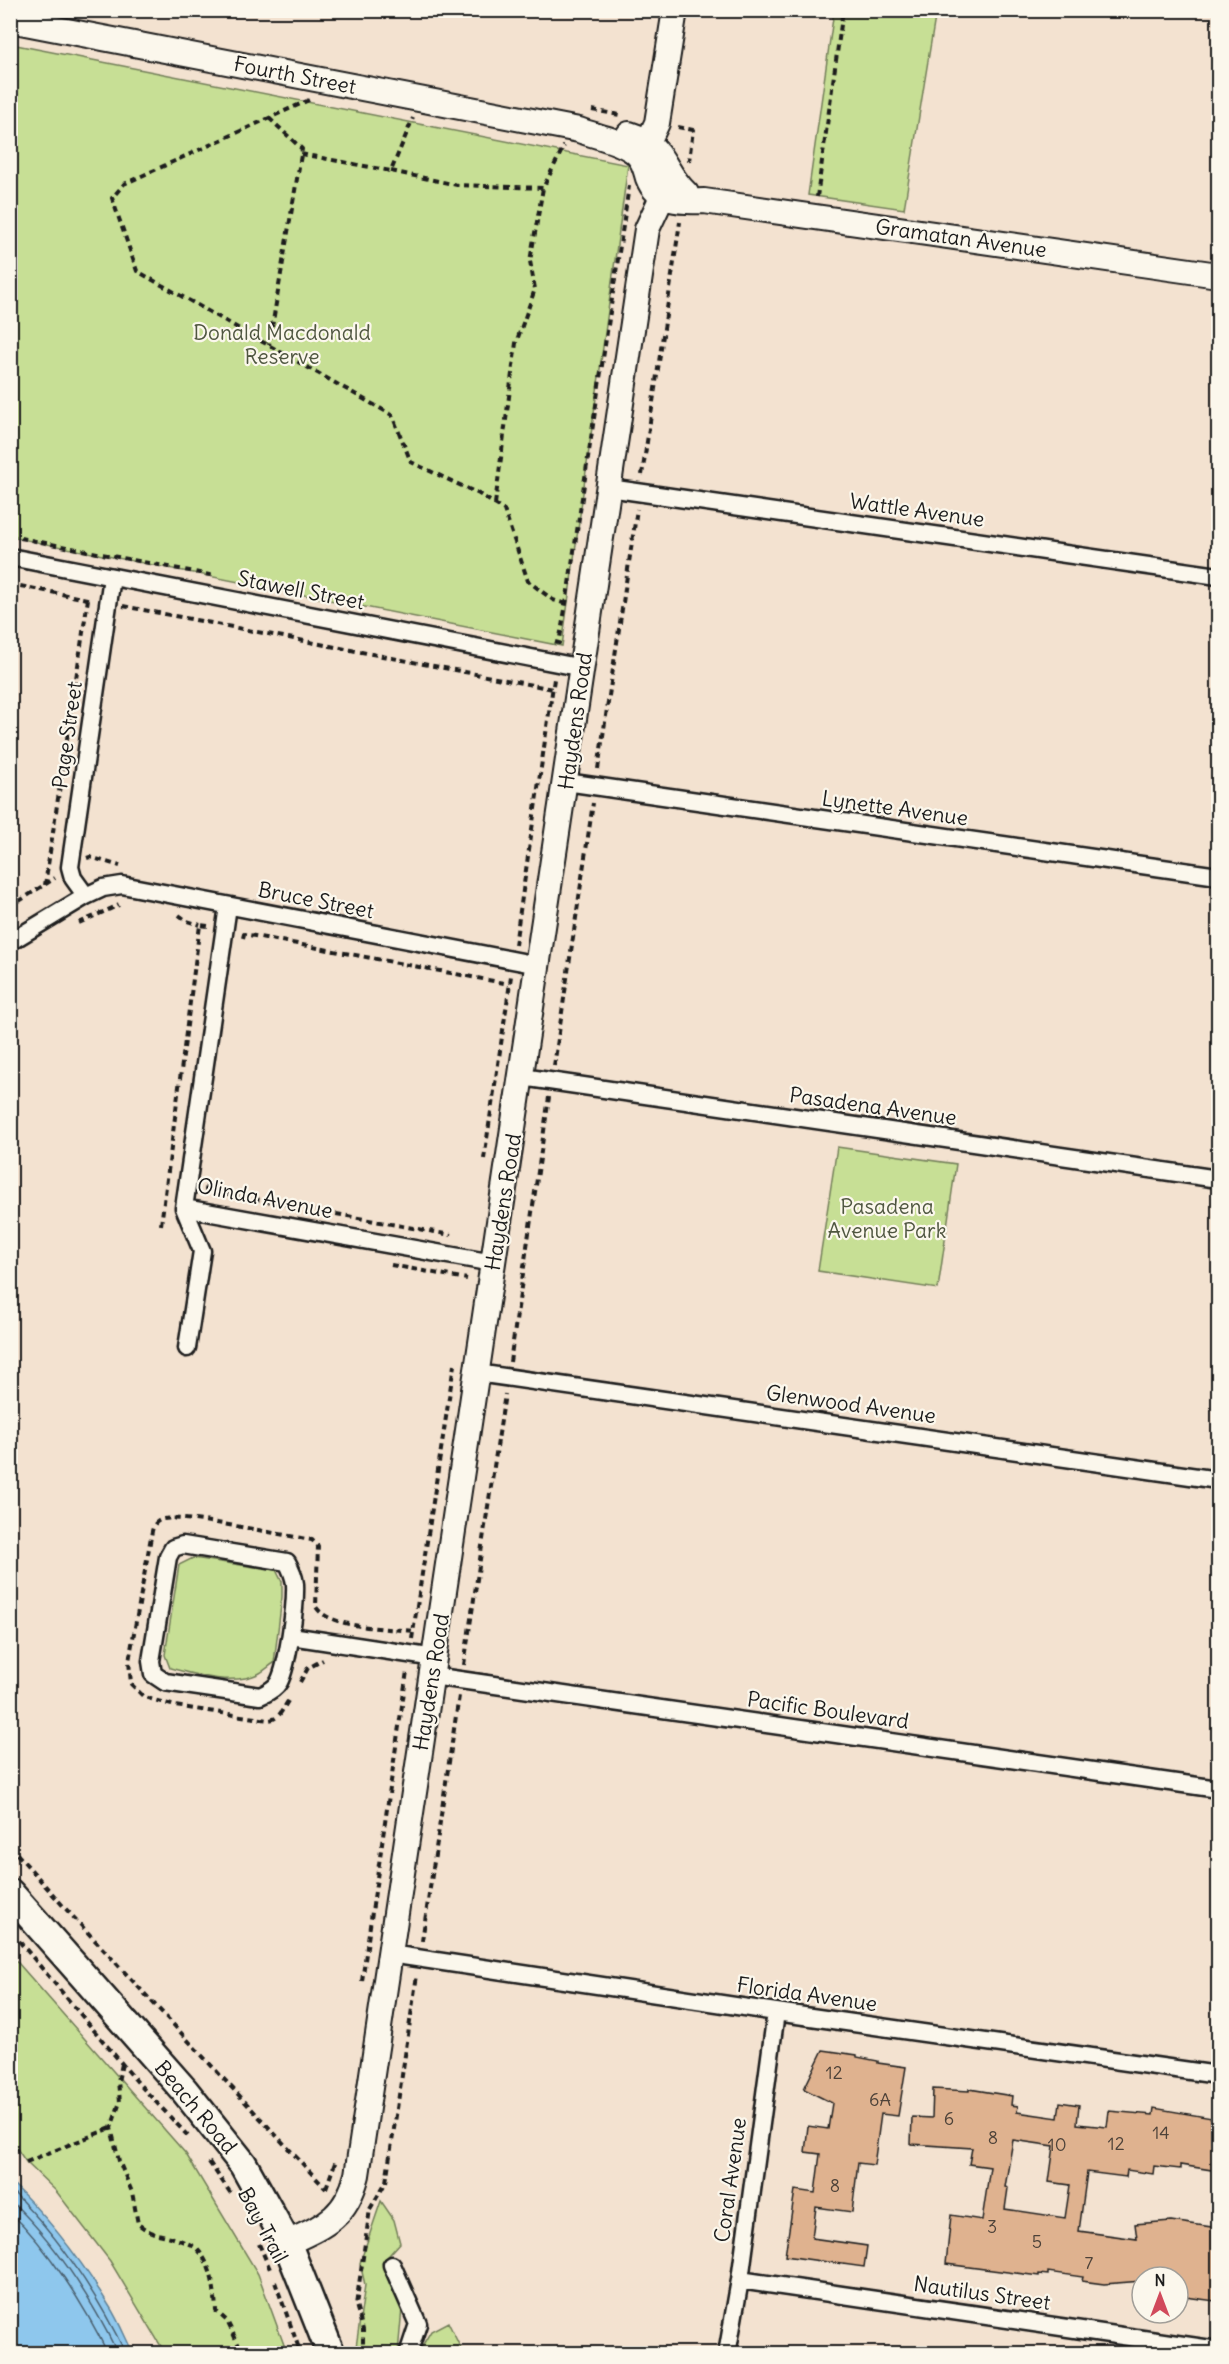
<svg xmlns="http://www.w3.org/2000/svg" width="1229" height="2364" viewBox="0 0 1229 2364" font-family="Delius,sans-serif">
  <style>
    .green { fill: #c7df95; stroke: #727e58; stroke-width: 1.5 }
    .water { fill: #8ec7ed; stroke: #608399; stroke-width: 1.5 }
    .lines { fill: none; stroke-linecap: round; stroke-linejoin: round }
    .shore { stroke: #4a6070; stroke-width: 1.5 }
    .building { fill: #dfb28f; stroke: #1c1c1c; stroke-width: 1.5; fill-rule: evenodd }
    .street-casing { stroke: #1c1c1c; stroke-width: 21 }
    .secondary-casing { stroke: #1c1c1c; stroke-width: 28 }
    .primary-casing { stroke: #1c1c1c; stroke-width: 32 }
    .path { stroke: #1c1c1c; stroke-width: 4; stroke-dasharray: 6 4.5; stroke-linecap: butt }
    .street { stroke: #fbf7ec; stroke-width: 16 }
    .secondary { stroke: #fbf7ec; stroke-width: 24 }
    .primary { stroke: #fbf7ec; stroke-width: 27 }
    .labels { text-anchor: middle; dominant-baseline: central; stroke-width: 4.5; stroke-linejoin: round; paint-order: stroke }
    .number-label { font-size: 18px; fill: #4d4239 }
    .street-label { font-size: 21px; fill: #1c1c1c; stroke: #fbf7ec }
    .park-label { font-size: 21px; fill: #4f5640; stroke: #fbf7ec }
  </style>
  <rect width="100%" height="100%" fill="#f3e2d0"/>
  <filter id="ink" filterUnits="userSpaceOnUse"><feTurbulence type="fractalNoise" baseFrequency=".0167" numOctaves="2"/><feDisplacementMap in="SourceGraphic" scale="12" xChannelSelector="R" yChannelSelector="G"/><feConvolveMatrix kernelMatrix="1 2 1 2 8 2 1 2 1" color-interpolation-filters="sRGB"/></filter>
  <g filter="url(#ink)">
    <path class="green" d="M834,11H936L904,209L808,195Z
      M11,44L628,165L562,646L11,537Z
      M837,1147L956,1164L938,1289L818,1271Z
      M193,1558L276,1570L282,1582V1597L274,1663C269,1666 264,1671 258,1674C232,1686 196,1675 170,1668L165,1655L179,1565Z
      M11,1955L186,2154L258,2274L287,2353H165L110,2261L56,2191L26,2162L11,2140Z
      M381,2201L394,2220L400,2243L382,2263L402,2308L398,2353L355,2354L365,2285L360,2263Z
      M448,2322L463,2353H418L431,2331Z"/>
    <path class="water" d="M10,2181C48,2217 81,2260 108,2304C118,2319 125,2337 133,2353H11Z"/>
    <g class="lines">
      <path class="shore" d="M10,2189C59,2236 97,2294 126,2354
        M10,2200C55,2242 91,2298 118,2354
        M10,2212C48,2248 85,2306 108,2354"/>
    </g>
    <path class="building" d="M823,2050L857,2055V2057L878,2061V2063L906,2067L898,2116L881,2114L874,2165L858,2163L852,2212L816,2207L812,2238L867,2246L864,2267L785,2256L795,2190L815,2193L820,2154L805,2152L808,2126L828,2129L832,2103L804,2089Z
      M933,2089L969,2091V2089L1012,2096L1011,2105L1018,2106L1017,2112L1058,2118L1060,2102L1079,2105L1077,2124L1107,2127L1109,2111L1153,2115L1154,2108L1212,2118L1211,2125L1218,2126V2171L1180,2165V2169L1154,2166L1153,2174L1127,2170L1126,2177L1087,2172L1079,2231L1137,2239L1135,2224L1171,2221L1218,2228V2299L1215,2298V2301L1178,2296V2277H1142V2281L1104,2284L1082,2281L1083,2277L1048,2272V2275L1039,2274V2276L946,2264L951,2215L982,2220L990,2167L969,2164L972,2148L911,2144L912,2117L932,2118ZM1013,2140L1054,2146L1049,2182L1070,2185L1065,2218L1005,2209L1008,2188L1005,2187Z"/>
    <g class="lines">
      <g class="street-casing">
        <path id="street" d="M609,488L1218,576
          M10,557L583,668
          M566,782L1218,876
          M86,896L73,878L70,867L112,577
          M10,942L86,896L103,888L122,885L538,965
          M522,1077L1218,1179
          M184,1208L493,1263
          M184,1208L228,906
          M184,1208L202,1251L187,1348
          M477,1373L1218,1480
          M183,1545L287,1562C291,1569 294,1576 295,1584C296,1604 288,1665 279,1682C275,1689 267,1693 260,1696L165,1682L153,1674L151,1661L168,1557L173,1548Z
          M291,1636L435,1658
          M432,1676L1218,1789
          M390,1954L776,2012L1218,2075
          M392,2265L418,2324L408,2354
          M740,2280L1218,2350
          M727,2354L740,2280L776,2012"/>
      </g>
      <g class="secondary-casing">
        <path id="secondary" d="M10,20L579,130C595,136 618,140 632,150C642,156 645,167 648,178C657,203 683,202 704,201L1218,275
          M629,134C665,145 662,171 686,193
          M639,153L648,142L657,123L675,10
          M287,2243C324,2226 346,2218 357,2175L647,229L662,197L676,183"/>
      </g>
      <g class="primary-casing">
        <path id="primary" d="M10,1893L184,2090L243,2164L287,2243L331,2354"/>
      </g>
      <path class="path" d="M309,100L124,184L112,198L137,271L392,415L411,462L479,494L504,510L528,581L553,600L567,604
        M592,110L620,115
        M269,118L302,149L269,345
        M678,127L693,130L689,161
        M301,154L391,171L413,118
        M391,171L457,185L543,188L564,146
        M817,197L843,10
        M642,475L680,222
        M495,504L516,343L535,289L530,261L543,188
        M10,536L215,576
        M10,584L92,600
        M123,606L553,689
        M555,642L559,643L566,604L629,186
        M598,769L637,509
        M87,858L90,857L120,866
        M45,885L88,599
        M10,907L55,878
        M179,915L187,921L200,925
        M79,923L119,905
        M243,938L244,934L509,984
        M515,945L554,679
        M554,1066L593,803
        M484,1159L511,976
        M207,1186L206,1190L451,1235
        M161,1225L200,925L208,926
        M391,1265L467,1279
        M510,1362L549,1097
        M412,1639L454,1365
        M464,1665L505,1394
        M300,1682L308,1668L323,1660
        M288,1701C282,1710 279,1720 268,1720L175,1706L144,1697L131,1684L129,1661L152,1531C153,1527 155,1522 160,1520C175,1512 287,1536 312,1540L318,1546L316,1607C330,1629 389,1628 413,1631
        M10,1846L65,1908L326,2189
        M19,1941L139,2084L189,2137
        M422,1941L459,1696
        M362,1981L407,1671
        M122,2064L118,2081L120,2102L111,2128L119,2161L132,2192L138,2224C155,2237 158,2232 176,2239C182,2241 193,2245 197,2249C212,2264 215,2291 216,2311L227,2321L243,2354
        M26,2162L111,2128
        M209,2162L232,2195
        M326,2188L336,2160
        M259,2244L270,2269
        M275,2282L301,2354
        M363,2354V2330L356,2305L370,2209L386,2182L417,1975"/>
      <use href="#street" class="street"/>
      <use href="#secondary" class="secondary"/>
      <use href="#primary" class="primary"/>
    </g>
  </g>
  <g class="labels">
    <g class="number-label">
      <text x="834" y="2072">12</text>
      <text x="880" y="2099">6A</text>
      <text x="949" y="2118">6</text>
      <text x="1161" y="2132">14</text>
      <text x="993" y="2137">8</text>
      <text x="1116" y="2143">12</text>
      <text x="1057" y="2144">10</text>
      <text x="835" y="2185">8</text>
      <text x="992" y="2226">3</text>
      <text x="1037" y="2241">5</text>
      <text x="1089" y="2262">7</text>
    </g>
    <g class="street-label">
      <text transform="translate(295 75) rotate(11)">Fourth Street</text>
      <text transform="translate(961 238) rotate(8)">Gramatan Avenue</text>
      <text transform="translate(917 510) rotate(8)">Wattle Avenue</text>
      <text transform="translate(301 590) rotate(11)">Stawell Street</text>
      <text transform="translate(575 721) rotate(-82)">Haydens Road</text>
      <text transform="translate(67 735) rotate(-82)">Page Street</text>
      <text transform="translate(895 808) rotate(8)">Lynette Avenue</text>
      <text transform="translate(316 900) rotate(11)">Bruce Street</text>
      <text transform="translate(873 1106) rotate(8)">Pasadena Avenue</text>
      <text transform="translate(265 1198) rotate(11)">Olinda Avenue</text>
      <text transform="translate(503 1202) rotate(-81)">Haydens Road</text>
      <text transform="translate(851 1404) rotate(8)">Glenwood Avenue</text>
      <text transform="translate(431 1682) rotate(-81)">Haydens Road</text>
      <text transform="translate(828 1710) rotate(8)">Pacific Boulevard</text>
      <text transform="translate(807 1994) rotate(8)">Florida Avenue</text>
      <text transform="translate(196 2107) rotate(50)">Beach Road</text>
      <text transform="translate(730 2180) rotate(-82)">Coral Avenue</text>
      <text transform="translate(263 2225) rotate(62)">Bay Trail</text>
      <text transform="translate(982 2293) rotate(8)">Nautilus Street</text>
    </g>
    <g class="park-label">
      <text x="282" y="332">Donald Macdonald<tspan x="282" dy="24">Reserve</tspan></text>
      <text x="887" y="1206">Pasadena<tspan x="887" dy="24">Avenue Park</tspan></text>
    </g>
  </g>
  <rect width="1229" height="2364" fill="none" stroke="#fbf7ec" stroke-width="36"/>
  <rect x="18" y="18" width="1193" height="2328" fill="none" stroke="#1c1c1c" stroke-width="2" filter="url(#ink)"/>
  <g transform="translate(1160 2295)"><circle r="28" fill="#fbf7ec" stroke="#a29f99" stroke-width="1.5"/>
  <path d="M0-4.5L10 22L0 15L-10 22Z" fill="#d1495b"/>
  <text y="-9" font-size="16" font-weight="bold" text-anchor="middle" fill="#1c1c1c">N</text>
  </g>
</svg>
